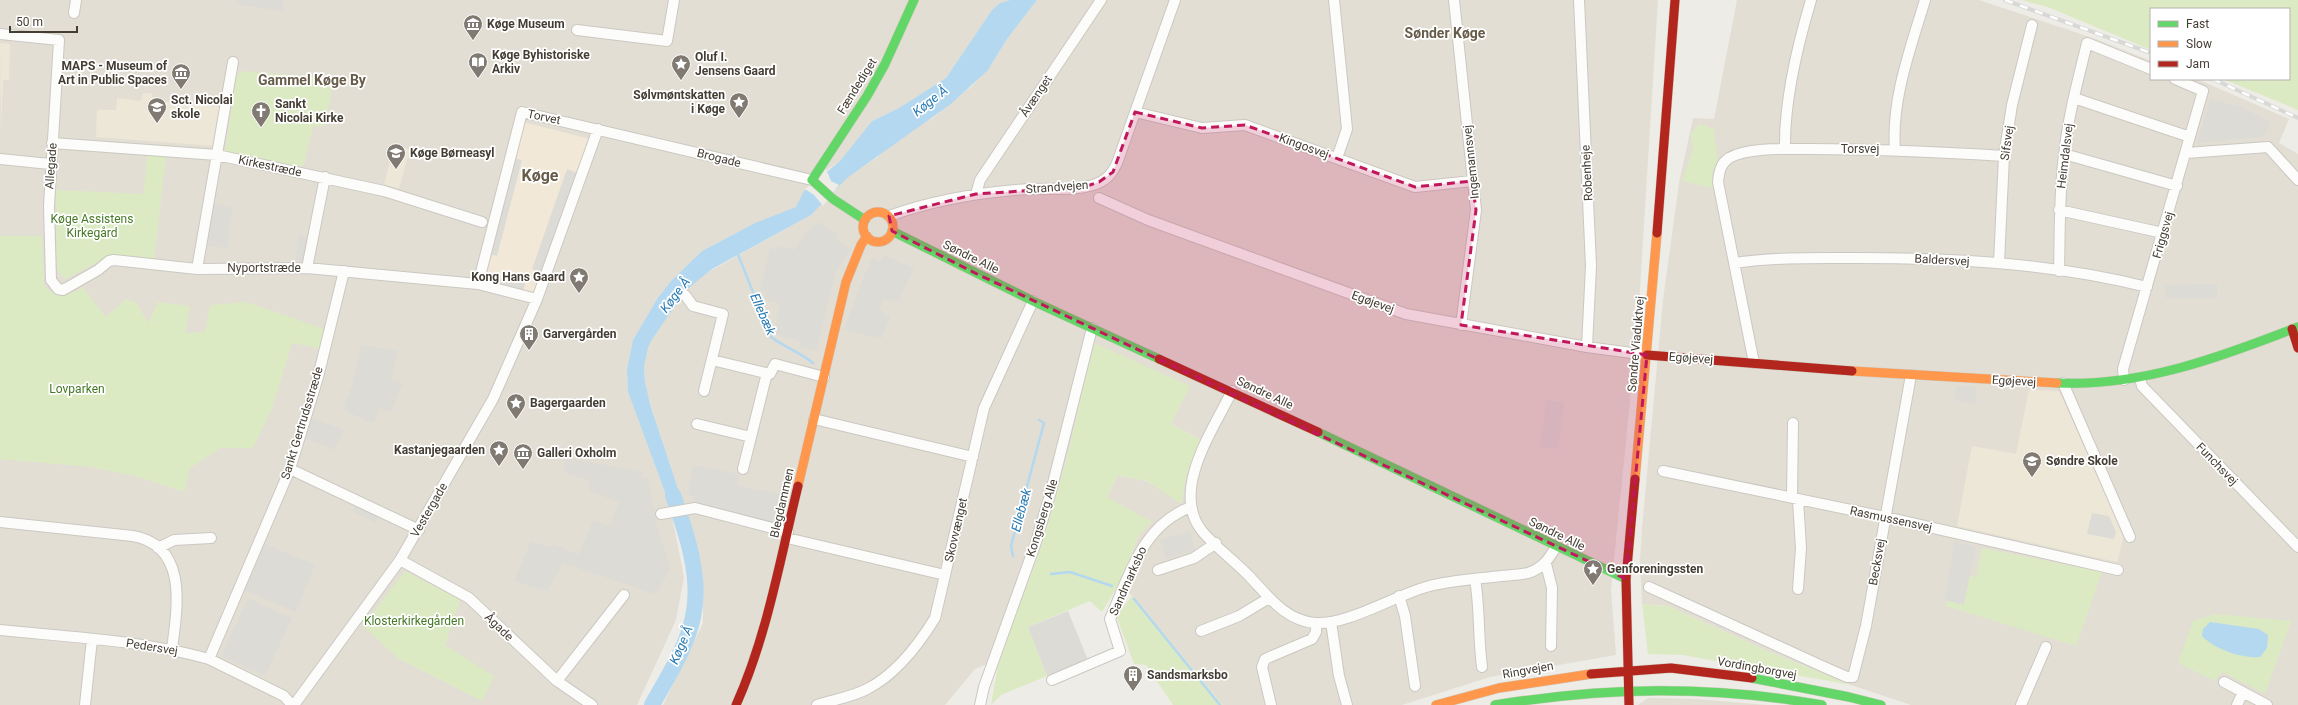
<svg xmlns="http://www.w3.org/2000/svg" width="2298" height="705" viewBox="0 0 2298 705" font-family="Roboto,sans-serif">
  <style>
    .residential { fill: #e3ded3 }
    .commercial { fill: #f2e8d7 }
    .education { fill: #ede7d7 }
    .green { fill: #dceac4 }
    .parking { fill: #dddbd6 }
    .water { fill: #b3d8ef }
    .pier { fill: #eeece6 }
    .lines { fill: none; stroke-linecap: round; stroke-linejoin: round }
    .stream { stroke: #b3d8ef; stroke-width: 2.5 }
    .river { stroke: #b3d8ef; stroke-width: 16 }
    .street-casing { stroke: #cbc8c2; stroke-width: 12 }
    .fast-casing { stroke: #cfcabe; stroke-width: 10 }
    .slow-casing { stroke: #cfcabe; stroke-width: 10 }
    .jam-casing { stroke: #cfcabe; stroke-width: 10 }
    .street { stroke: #fcfcfb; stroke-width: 10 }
    .fast { stroke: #63d668; stroke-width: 9 }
    .slow { stroke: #ff974d; stroke-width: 9 }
    .jam { stroke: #b3261e; stroke-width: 9 }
    .rail-casing { stroke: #d8d8d7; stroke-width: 4 }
    .rail { stroke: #fff; stroke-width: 2.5; stroke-dasharray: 8; stroke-linecap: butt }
    .marked { fill: #c2185b; fill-opacity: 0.2; stroke: #c2185b; stroke-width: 3; stroke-dasharray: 8 5; stroke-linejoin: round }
    .labels { text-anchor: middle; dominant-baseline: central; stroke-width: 3.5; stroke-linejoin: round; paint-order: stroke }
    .poi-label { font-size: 12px; font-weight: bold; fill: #443d33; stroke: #fff; text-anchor: start }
    .street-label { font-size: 12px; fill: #443d33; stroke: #fff }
    .park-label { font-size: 12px; fill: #457824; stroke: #fff }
    .water-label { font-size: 13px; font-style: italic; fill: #277ab4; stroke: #fff }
    .quarter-label { font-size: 14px; font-weight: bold; fill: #675b49; stroke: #fff }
    .district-label { font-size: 16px; font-weight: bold; fill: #675b49; stroke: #fff }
  </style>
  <rect width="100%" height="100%" fill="#eeece6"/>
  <path class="residential" d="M0,0H1010L1000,3L992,10L946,78L899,108L872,121L854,146L841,160L827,170L796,207L736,233L702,251L671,281L657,299L633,340L627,369L628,392L670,506L684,577L676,620L637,705H0Z
    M1037,0H1658L1638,321L1611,590L1616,655L1490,677L1402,705H1223L1120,582L1139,535L1107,497L1118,475L1147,481L1181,503L1187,472L1203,441L1171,424L1094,343L1068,454L1043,541L999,659L975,669L945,705H663L703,623V576L683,504L646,391L644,367L648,348L651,340L685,291L701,276L811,215L847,177L875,159L904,135L933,118L972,86L992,64L1007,39Z
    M1737,0H1979L2096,39L2151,61V79H2197L2289,119L2279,143L2298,154V705H1911L1851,685L1765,650L1668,606L1642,604L1640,560L1642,528L1663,300L1679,183L1693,118L1714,119Z
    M1648,698L1697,699L1767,705H1638Z"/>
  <path class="commercial" d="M519,121L590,139L535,292L476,284Z"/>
  <path class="education" d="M0,43L10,44L9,80H3L1,129Z
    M143,93L152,94V97L159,99V101L220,107L215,146L96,137L97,110H116L117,98L141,101Z
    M394,146L410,149L399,189L384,184Z
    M2029,390L2057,391L2060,393L2124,536L2117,562L1957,526L1972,446L2016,454Z"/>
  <path class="green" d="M2022,0H2298V110L2223,79H2289V9H2151V50L2050,8Z
    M242,71L334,79L325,126H313L304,165L295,166L225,153L236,76Z
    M1700,124L1714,129L1718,162L1712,173L1713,188L1682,181L1693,151L1691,133Z
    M147,154L166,155L154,261L113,255L65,279L57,270L56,190L144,194Z
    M0,236H42L44,286C60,301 65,295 83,288L106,317L126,299L136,303L148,323L158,302L190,306L185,333L205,332L210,305L246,302L327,330L322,349L292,343L272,408L253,448H220L190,468L184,492L139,477L91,467L0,459Z
    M1094,343L1190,386L1171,424L1203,441L1187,472L1181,504L1147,481L1118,475L1107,497L1152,522L1139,535L1120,582L1102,612L1090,601L1028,627L1047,676L1001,695L991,705L999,659L1043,541L1068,454Z
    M1982,548L2102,572L2076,646L1946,606L1951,572L1976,577Z
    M405,571L460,600L445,645L494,676L482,701L399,659L363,626Z
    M1132,596L1223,705H1173L1146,665L1134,664L1116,615Z
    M1642,604L1668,606L1765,650L1851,685L1682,655L1648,654Z
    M2215,614L2291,621L2265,694L2222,672L2215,681L2178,663L2193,621Z"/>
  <path class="parking" d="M237,0H284L282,11L236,4Z
    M2210,99L2241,107L2270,122V126L2263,137L2197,143Z
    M510,157L522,160L497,256L485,253Z
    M567,169L582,175L546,274L532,269Z
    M213,203L232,207L228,248L207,246Z
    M818,222L837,233L838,241L851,249L835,274L816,351L800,347L801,342L774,334L780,304L765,299L766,291H760L770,248L776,250L777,245L794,250L804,234Z
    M298,236L312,238L308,261L296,260Z
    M884,255L914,268L898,302L884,299L879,308L890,318L881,339L844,329L859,288L872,258L880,261Z
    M488,274L525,283L522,297L484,288Z
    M2217,284V298H2166L2165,285Z
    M361,345L398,351L391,379L403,383L391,412L380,407L374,423L342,410L352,385Z
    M1956,386L1977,387L1975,404L1954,400Z
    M1546,400L1564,402L1558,449L1540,447Z
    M312,418L344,430L335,450L305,438Z
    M567,458L643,472L642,479L648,477L657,527L671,569L655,594L563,563L547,591L514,581L531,541L551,548L553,544L579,555L593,520L610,526L619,502L589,491L590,481L563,472Z
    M693,465L739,474L737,485L782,495L775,526L692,503L694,497L688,495Z
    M357,501L380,512L375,523L352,511Z
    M2092,513L2109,516L2116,532L2114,539L2087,534Z
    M1190,531L1195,550L1166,559L1160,540Z
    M1955,541L1976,546L1964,605L1944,600Z
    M264,544L315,565L296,612L244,590Z
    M248,598L292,619L265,676L221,656Z
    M1068,611L1088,660L1047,676L1028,627Z"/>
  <path class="water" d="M1010,0H1037L1007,39L988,70L951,104L847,178L811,215L712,269L685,291L651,341L648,348L644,367L645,382L650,404L683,504L670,506L628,392L627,369L633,340L657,299L671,281L702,251L755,223L796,207L804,191L841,160L872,121L899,108L946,78L992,10L1000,3Z
    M2210,622L2259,629L2268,635L2267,648L2260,657C2243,659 2214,649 2202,636L2203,629Z"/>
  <path class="pier" d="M826,169L831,181L839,185L823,206L814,195L805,189Z"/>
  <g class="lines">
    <path class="stream" d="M737,252L771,337C784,347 800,352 813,363
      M1013,556L1011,546L1044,423L1039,420
      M1051,574L1070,572L1112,586
      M1134,599L1220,705"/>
    <path class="river" d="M652,705C667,678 687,647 693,617C702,577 686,532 673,495"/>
    <g class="street-casing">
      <path id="street" d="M1334,0L1347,129L1337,158
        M1454,0L1476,210L1461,325
        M1579,0L1591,266L1587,347
        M74,13L76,0
        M577,30L667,41L674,0
        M0,34L59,40L49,206L51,280L58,289L63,290L98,270L109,261L114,260L197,269L307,268L478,284
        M2074,98L2190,137
        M1135,112L1202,128L1245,125L1415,187L1472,181
        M52,143L217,155L384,191L482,222
        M1785,149C1784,100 1797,47 1811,0
        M1895,149C1891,100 1911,47 1925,0
        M2186,153L2268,147L2298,180
        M2064,154L2177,186
        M0,159L50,164
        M976,194L980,180L1101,0
        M1099,198L1148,220L1406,314L1587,347L1647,355
        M2059,210L2163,233
        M889,216C934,200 982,192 1029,189C1050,188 1074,191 1093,185C1106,181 1112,174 1117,163L1175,0
        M1735,263C1774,257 1816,258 1856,258C1953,258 2053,263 2147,287
        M1999,263L2004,156L2012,105L2032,25
        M307,268L325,177
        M197,269L233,62
        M2059,271C2060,232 2059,193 2064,155C2068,117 2078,80 2087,43L2151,69
        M685,295L693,306L723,314L704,391
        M537,299L478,284L522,112L812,180
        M712,360L770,374L775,364L824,377
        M1754,363L1718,182C1719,173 1720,164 1729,158C1748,147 1788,149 1810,149C1875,149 1939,152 2004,156
        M2140,378L2142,386L2298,547
        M2124,380L2123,369L2203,91L2175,79
        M2063,383L2130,537
        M1232,391C1213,430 1170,491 1202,531C1215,547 1235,561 1250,577C1269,597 1285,620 1315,623C1348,625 1394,596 1426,587C1451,580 1476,579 1501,576C1510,575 1520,575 1528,573C1543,568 1548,560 1556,547
        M814,419L973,457
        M697,424L751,437
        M290,469L419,530
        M743,469L767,373
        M1663,471L1885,517L2118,570
        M1792,498L1793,423
        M661,514L695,508L788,532
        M0,522L133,536C189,546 177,609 172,649
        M787,538L945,575
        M158,548L174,540L211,538
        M400,560L469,598L557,681L592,705
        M1546,564L1552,588L1551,646
        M1158,570L1194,558L1216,543
        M1475,579C1480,608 1478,637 1482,667
        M1649,587L1824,667L1847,677H1853L1866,626L1911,375
        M1798,589L1801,548L1798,500
        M1399,596L1405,616L1415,686
        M1331,622L1339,676L1347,705
        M0,630C70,637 141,640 209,659L284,696L292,705
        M1201,631L1239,616L1269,598
        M209,659L290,469L318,377L344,271
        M1052,680L1120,651L1110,619C1129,576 1143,524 1191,507
        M557,681L624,595
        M2224,682L2267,705
        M85,705L92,639
        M294,705L400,560L493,399L537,299L598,129
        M817,705C833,700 852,697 867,689C895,675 919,644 935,618L984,408L1033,301
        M980,705L984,687L1035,545L1050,495L1092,328
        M1271,705L1262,667L1265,659L1312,639L1316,632V623
        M2021,705L2046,647
        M2237,705L2243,692"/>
    </g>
    <g class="fast-casing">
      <path id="fast" d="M865,220L833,199L812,180L867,96L885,64L914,0
        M892,231L1035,302L1159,359
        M2057,383C2141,387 2221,357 2298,327
        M1318,432L1626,579
        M1752,678L1849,697L1881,705
        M1495,705C1607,687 1710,685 1822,705"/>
    </g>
    <g class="slow-casing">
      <path id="slow" d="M863 227a15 15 0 1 1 30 0a15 15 0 1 1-30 0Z
        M1852,371L2057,383
        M1635,479L1657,233
        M798,486L846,282L861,245L867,236
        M1436,705L1499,688L1591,674"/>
    </g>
    <g class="jam-casing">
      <path id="jam" d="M1657,233L1675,0
        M2292,329L2298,348
        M1647,355L1852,371
        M1159,359L1318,432
        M1591,674L1671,668L1752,678
        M736,705C767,636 780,560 798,486
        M1629,705L1626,579L1635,479"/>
    </g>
    <use href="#street" class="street"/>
    <use href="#fast" class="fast"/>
    <use href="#slow" class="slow"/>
    <use href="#jam" class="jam"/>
    <g class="rail-casing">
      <path id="rail" d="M2005,0L2151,53
        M2213,79L2298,118"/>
    </g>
    <use href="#rail" class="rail"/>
  </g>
  <path class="marked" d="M1135,112L1202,128L1245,125L1415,187L1472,181L1476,210L1461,325L1647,355L1626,579L977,274L892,231L889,216L976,194L1084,187L1099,182L1113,172Z"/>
  <defs>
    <g id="museum-pin" transform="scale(1)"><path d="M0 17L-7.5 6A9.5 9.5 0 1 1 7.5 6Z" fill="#807a72" stroke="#fff"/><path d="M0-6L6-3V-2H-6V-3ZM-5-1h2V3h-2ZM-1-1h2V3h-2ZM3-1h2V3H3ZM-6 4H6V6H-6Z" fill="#fff"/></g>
    <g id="library-pin" transform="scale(1)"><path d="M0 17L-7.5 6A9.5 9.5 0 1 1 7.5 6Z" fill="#807a72" stroke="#fff"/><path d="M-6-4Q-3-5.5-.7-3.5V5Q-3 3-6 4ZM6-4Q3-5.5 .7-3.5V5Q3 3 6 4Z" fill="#fff"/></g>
    <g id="sight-pin" transform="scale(1)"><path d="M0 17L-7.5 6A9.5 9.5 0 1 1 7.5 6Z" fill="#807a72" stroke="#fff"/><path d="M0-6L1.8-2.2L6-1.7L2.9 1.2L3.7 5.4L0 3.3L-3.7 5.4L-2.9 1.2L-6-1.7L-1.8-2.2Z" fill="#fff"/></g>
    <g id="school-pin" transform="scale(1)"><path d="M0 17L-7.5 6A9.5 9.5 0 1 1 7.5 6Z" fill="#807a72" stroke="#fff"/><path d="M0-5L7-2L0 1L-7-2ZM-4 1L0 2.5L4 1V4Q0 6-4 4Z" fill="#fff"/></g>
    <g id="church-pin" transform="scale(1)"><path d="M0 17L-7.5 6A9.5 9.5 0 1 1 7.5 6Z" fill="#807a72" stroke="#fff"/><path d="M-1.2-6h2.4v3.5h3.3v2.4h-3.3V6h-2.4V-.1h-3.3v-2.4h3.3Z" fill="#fff"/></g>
    <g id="building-pin" transform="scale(1)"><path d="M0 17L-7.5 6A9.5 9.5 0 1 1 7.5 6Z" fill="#807a72" stroke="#fff"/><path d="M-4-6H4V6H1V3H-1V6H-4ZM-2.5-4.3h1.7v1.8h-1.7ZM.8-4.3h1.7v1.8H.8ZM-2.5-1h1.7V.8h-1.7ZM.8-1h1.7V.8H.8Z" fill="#fff"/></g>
  </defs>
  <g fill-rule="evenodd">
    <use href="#museum-pin" x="473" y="24"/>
    <use href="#library-pin" x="478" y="62"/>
    <use href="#sight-pin" x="681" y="64"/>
    <use href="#museum-pin" x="181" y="73"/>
    <use href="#sight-pin" x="739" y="102"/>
    <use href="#school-pin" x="157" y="107"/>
    <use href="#church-pin" x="261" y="111"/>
    <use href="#school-pin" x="396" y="153"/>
    <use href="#sight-pin" x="579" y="277"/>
    <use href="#building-pin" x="529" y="334"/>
    <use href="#sight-pin" x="516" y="403"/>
    <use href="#sight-pin" x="499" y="450"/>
    <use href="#museum-pin" x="523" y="453"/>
    <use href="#school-pin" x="2032" y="461"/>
    <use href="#sight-pin" x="1593" y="569"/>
    <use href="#building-pin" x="1133" y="675"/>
  </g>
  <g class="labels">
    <g class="poi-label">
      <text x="487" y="24">Køge Museum</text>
      <text x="492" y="55">Køge Byhistoriske<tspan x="492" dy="14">Arkiv</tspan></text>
      <text x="695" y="57">Oluf I.<tspan x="695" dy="14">Jensens Gaard</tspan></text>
      <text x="167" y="66" text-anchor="end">MAPS - Museum of<tspan x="167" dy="14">Art in Public Spaces</tspan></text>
      <text x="725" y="95" text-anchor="end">Sølvmøntskatten<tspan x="725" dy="14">i Køge</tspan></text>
      <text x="171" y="100">Sct. Nicolai<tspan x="171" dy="14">skole</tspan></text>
      <text x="275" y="104">Sankt<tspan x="275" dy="14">Nicolai Kirke</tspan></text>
      <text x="410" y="153">Køge Børneasyl</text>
      <text x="565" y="277" text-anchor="end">Kong Hans Gaard</text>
      <text x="543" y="334">Garvergården</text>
      <text x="530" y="403">Bagergaarden</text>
      <text x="485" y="450" text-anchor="end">Kastanjegaarden</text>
      <text x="537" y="453">Galleri Oxholm</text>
      <text x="2046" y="461">Søndre Skole</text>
      <text x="1607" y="569">Genforeningssten</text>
      <text x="1147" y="675">Sandsmarksbo</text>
    </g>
    <g class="street-label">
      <text transform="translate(857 86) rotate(-58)">Fændediget</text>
      <text transform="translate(1036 96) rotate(-56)">Åvænget</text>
      <text transform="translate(544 117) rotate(12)">Torvet</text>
      <text transform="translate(2007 143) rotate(-82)">Sifsvej</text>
      <text transform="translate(1304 146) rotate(20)">Kingosvej</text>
      <text x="1860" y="149">Torsvej</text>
      <text transform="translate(2065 156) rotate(-83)">Heimdalsvej</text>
      <text transform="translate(719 158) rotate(14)">Brogade</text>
      <text transform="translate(1471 162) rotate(-96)">Ingemannsvej</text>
      <text transform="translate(51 166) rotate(-86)">Allegade</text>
      <text transform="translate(270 166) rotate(12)">Kirkestræde</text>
      <text transform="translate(1587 173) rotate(-93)">Robenheje</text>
      <text transform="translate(1057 187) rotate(-4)">Strandvejen</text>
      <text transform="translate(2163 235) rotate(-74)">Friggsvej</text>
      <text transform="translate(971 257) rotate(26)">Søndre Alle</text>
      <text transform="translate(1942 260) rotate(3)">Baldersvej</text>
      <text x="264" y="268">Nyportstræde</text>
      <text transform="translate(1373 302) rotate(20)">Egøjevej</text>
      <text transform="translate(1636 344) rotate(-85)">Søndre Viaduktvej</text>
      <text transform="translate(1691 358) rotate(4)">Egøjevej</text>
      <text transform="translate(2014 381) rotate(3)">Egøjevej</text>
      <text transform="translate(1265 393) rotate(25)">Søndre Alle</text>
      <text transform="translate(302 423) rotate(-73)">Sankt Gertrudsstræde</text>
      <text transform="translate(2217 464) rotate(46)">Funchsvej</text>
      <text transform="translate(782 503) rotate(-77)">Blegdammen</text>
      <text transform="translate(429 510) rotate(-60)">Vestergade</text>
      <text transform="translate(1042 518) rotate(-73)">Kongsberg Alle</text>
      <text transform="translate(1891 519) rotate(12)">Rasmussensvej</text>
      <text transform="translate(956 530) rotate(-77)">Skovvænget</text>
      <text transform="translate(1557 534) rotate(26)">Søndre Alle</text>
      <text transform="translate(1877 562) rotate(-80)">Becksvej</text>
      <text transform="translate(1128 581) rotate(-66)">Sandmarksbo</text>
      <text transform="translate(499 627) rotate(44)">Ågade</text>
      <text transform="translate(152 647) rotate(9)">Pedersvej</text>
      <text transform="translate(1757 668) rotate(10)">Vordingborgvej</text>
      <text transform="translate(1528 670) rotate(-10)">Ringvejen</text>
    </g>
    <g class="park-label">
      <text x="92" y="219">Køge Assistens<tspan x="92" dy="14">Kirkegård</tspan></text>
      <text x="77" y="389">Lovparken</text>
      <text x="414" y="621">Klosterkirkegården</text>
    </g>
    <g class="water-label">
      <text transform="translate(930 101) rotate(-38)">Køge Å</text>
      <text transform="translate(675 295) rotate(-53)">Køge Å</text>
      <text transform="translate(763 314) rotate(66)">Ellebæk</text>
      <text transform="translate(1021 510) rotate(-75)">Ellebæk</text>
      <text transform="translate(681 645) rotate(-67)">Køge Å</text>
    </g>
    <g class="quarter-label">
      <text x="1445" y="33">Sønder Køge</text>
      <text x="312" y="80">Gammel Køge By</text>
    </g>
    <g class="district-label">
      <text x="540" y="175">Køge</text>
    </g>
  </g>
  <rect x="2150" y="8" width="140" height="72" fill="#ffffff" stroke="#b4b1ad"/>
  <rect x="2158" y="21" width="20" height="6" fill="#63d668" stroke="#b4b1ad"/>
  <text x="2186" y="28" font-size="12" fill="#443d33">Fast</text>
  <rect x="2158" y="41" width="20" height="6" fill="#ff974d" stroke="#b4b1ad"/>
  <text x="2186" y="48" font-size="12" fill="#443d33">Slow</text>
  <rect x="2158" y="61" width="20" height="6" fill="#b3261e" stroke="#b4b1ad"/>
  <text x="2186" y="68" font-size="12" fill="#443d33">Jam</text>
  <path d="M10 26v6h67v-6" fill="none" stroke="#443d33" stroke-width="2"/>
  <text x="16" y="26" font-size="12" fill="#443d33" stroke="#ffffff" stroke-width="3" paint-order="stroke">50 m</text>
</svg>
